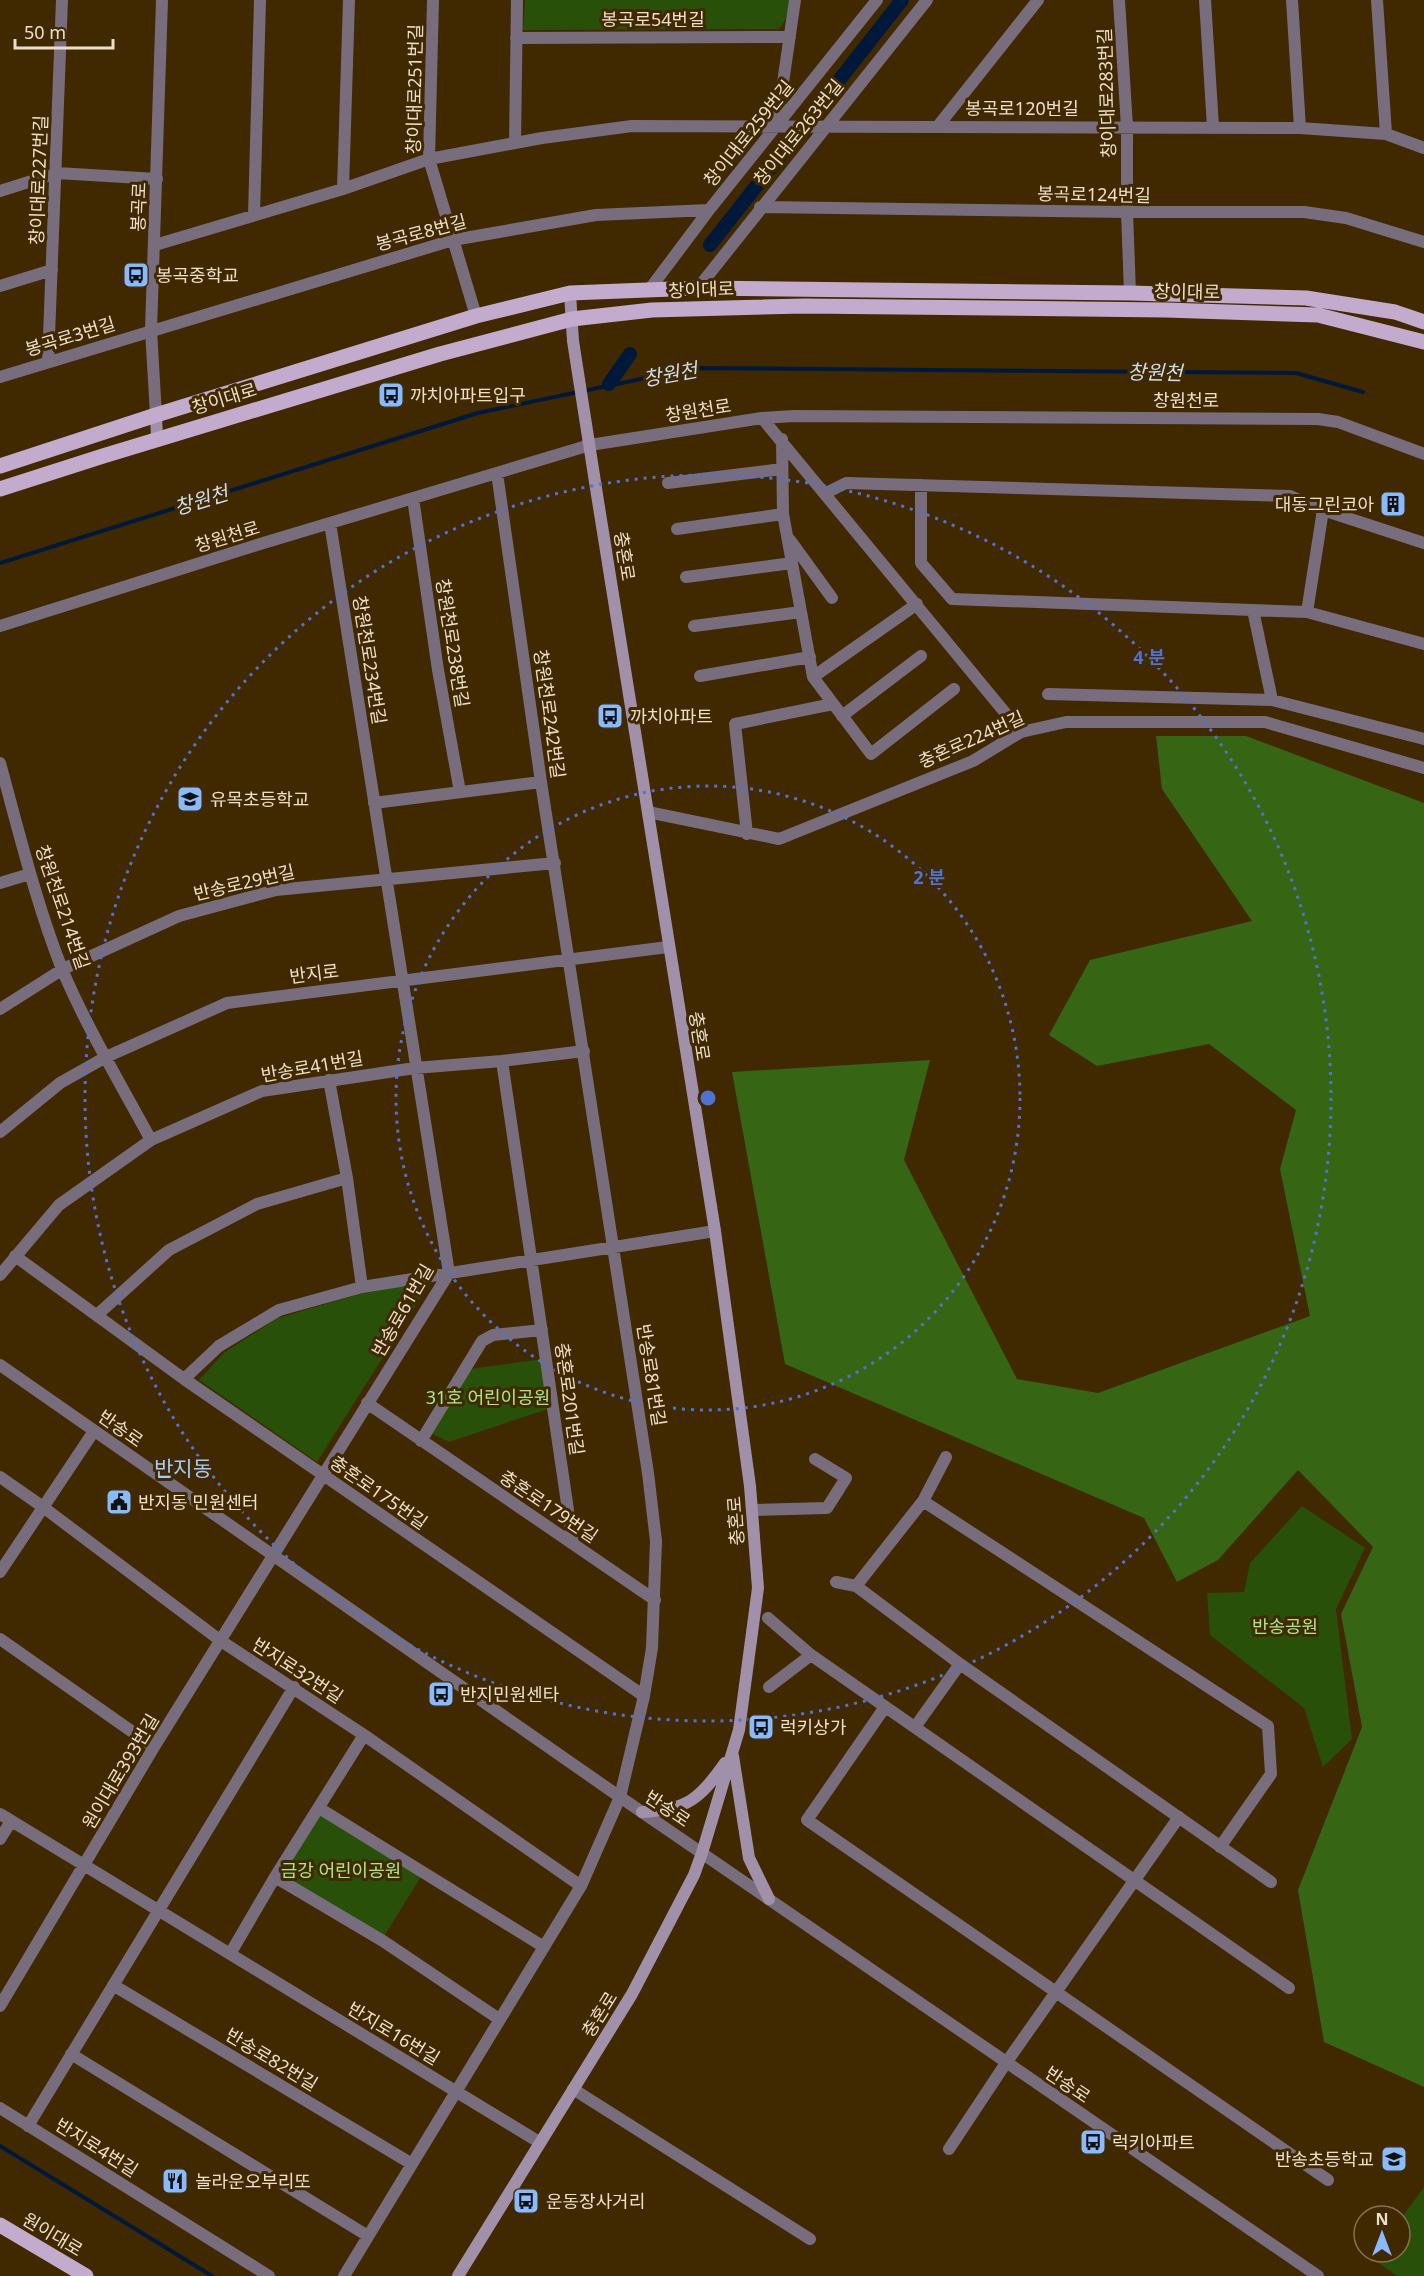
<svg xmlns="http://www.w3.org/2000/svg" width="1424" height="2276" viewBox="0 0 1424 2276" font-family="'Noto Sans','Noto Sans KR',sans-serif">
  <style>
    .green { fill: #285009 }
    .forest { fill: #366613 }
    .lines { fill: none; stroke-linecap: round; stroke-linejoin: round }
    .stream { stroke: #00193b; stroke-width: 4 }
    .canal { stroke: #00193b; stroke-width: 14 }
    .minor { stroke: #786d7d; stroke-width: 12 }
    .tertiary { stroke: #786d7d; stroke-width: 12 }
    .secondary { stroke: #a190a9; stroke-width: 12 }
    .primary { stroke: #c2abcc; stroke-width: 15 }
    .ring { fill: none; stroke: #5172d5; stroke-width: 3; stroke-dasharray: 3 6 }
    .labels { text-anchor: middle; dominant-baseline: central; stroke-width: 6; stroke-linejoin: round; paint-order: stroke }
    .street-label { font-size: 18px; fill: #eddecb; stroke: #402801 }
    .poi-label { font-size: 18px; fill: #eddecb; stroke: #402801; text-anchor: start }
    .park-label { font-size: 18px; fill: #a6ea81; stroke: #402801 }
    .water-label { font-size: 20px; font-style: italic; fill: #cddcef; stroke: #402801 }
    .quarter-label { font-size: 21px; fill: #a5cafb; stroke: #402801 }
    .centre { fill: #5172d5; stroke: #402801; stroke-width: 3 }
    .ring-label { font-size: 18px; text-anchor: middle; font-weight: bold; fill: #5172d5; stroke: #402801; stroke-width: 6; stroke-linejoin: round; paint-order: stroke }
  </style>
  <rect width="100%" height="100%" fill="#402801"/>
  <path class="green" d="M525,0H789C788,11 787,22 778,29L523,30Z
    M431,1281L317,1462L199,1380L225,1352L278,1318L363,1293Z
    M543,1359L551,1408L449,1442L430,1433L470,1369Z
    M1302,1506L1365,1548L1336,1609L1352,1739L1323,1767L1304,1708L1210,1635L1207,1593L1244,1592L1250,1563Z
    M320,1813L422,1875L383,1938L281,1878Z
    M1424,2187V2276H1397L1373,2259L1377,2252H1400V2220Z"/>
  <path class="forest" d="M1156,736H1246L1424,803V2087L1324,2042L1298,1890L1362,1727L1341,1614L1373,1547L1298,1470L1218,1560L1177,1582L1144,1518L785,1364L732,1072L930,1060L904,1160L1017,1379L1098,1393L1310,1316L1280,1169L1296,1110L1209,1044L1097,1066L1049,1035L1090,960L1252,921L1162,789Z"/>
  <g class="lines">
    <path class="stream" d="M0,563L478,413L693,368L1296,373L1363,392
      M0,2146L212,2276"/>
    <path class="canal" d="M710,245L902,0
      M609,384L630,354"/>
    <path class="minor" d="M433,0L429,159L476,316
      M1119,0L1127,127V212L1130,293
      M1205,0L1213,127
      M1292,0L1300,128
      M1377,0L1386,134
      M516,38L790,37
      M777,124L795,0
      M938,126L1038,0
      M515,143L517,0
      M343,189L349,0
      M0,191L57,173L157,179
      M760,207L1127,212H1304L1346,218L1424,242
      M254,215L260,0
      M155,245L343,189L429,159L542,138L632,126L1300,128L1386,134L1424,148
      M0,286L52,270
      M698,288L927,0
      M649,290L709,210L877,0
      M48,362L62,0
      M0,377L453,240L596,215L709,210
      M762,418L1021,732
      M782,439L783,514L813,677L871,754L954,689
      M668,483L782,469
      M921,485V563L952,599L1307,612L1424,644
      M826,493L846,483L1290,496L1323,510L1424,543
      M413,498L438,670L460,792
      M677,529L783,514
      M790,540L832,598
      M686,577L792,563
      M1307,612L1323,510
      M0,626L260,544L590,445L762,418L794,416L1318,419L1338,422L1424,454
      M694,626L801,612
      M700,676L810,657
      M813,677L917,604
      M1048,694L1272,700L1253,610
      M1272,700L1424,739
      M842,716L921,656
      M0,763C19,832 36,903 62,969C86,1026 121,1085 151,1140
      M374,803L541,782
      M648,812L779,839L973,761L1021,732L1066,722H1265L1424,768
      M747,834L735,724L833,704
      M0,883L30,874
      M0,1009L63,969L179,916L276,890L555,863
      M502,1061L573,1544
      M329,1080L347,1178L362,1287
      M0,1132L60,1083L106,1057L227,1003L668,947
      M15,1256L184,1379L644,1696
      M0,1275L59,1205L151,1140L262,1091L415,1068L502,1061L584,1051
      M97,1315L169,1250L257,1204L347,1178
      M184,1379L219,1346L279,1310L362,1287L715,1231
      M367,1403L655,1600
      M421,1441L482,1341L493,1335L542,1330
      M946,1457L923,1501L1268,1726L1271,1774L1220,1847
      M0,1477L43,1507L221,1641L364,1735L581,1886
      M752,1510L827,1508L846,1478L815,1459
      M0,1572L94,1431
      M836,1582L856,1586L960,1664L1271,1882
      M856,1586L923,1501
      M768,1618L811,1655L1289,1988
      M0,1639L154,1747
      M769,1687L811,1655
      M885,1707L807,1820L1328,2180
      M915,1727L960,1664
      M319,1808L544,1947
      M0,1814L539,2142
      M0,1839L11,1821
      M275,1877L383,1941L499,2019
      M230,1954L275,1877L364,1735
      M113,1985L412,2164
      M0,2006L154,1747L449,1273L330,523
      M71,2054L368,2236
      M573,2089L810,2239
      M0,2108L269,2276
      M28,2126L294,1687
      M949,2149L1006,2063L1179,1817
      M344,2276L581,1886L620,1797L644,1696L652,1648L656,1541L648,1473L541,782L497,473"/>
    <path class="tertiary" d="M156,415L151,330L162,0
      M0,1365L620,1797L1318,2276"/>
    <path class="secondary" d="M156,415L157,439
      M733,1756L749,1858L769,1899
      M642,1812C687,1810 700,1799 725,1763
      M458,2276L632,1994L694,1875L702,1853L739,1730L758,1588L750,1486L715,1231L598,501L573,341L570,293"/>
    <path class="primary" d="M0,466L156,415L476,316L570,293L698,288L1130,293L1306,298L1395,312L1424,322
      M0,489L103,456L440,354L572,319L652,310L804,306L1166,310L1318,315L1424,342
      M0,2225L86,2276"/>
  </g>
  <g class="ring">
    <circle cx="708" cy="1098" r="312"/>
    <circle cx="708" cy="1098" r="623"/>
  </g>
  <defs>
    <g id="bus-square" transform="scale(1.35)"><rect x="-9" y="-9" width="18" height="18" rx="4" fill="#88bafc" stroke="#402801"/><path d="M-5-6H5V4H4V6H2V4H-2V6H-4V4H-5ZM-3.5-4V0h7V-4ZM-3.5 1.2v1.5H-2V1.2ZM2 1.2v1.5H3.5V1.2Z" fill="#111"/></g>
    <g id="building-square" transform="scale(1.35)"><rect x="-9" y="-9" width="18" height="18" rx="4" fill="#88bafc" stroke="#402801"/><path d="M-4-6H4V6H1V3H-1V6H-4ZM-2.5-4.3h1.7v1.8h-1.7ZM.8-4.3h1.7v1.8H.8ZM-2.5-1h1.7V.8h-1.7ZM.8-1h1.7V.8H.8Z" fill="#111"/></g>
    <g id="school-square" transform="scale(1.35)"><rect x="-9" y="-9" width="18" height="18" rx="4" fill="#88bafc" stroke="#402801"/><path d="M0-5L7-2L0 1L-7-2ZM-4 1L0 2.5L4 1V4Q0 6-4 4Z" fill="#111"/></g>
    <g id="civic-square" transform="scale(1.35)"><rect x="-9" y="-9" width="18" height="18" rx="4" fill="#88bafc" stroke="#402801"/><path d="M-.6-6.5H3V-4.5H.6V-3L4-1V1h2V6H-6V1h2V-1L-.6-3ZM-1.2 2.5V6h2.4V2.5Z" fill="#111"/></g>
    <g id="restaurant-square" transform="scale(1.35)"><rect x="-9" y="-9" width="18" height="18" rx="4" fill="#88bafc" stroke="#402801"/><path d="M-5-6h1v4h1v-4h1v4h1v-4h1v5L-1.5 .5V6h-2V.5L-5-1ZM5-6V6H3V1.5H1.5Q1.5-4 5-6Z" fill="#111"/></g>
  </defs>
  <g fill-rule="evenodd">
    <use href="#bus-square" x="136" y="275"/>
    <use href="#bus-square" x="391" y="395"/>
    <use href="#building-square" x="1393" y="504"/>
    <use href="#bus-square" x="610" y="716"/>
    <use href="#school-square" x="190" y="799"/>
    <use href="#civic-square" x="119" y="1502"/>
    <use href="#bus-square" x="441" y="1694"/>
    <use href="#bus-square" x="761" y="1727"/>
    <use href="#bus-square" x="1093" y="2142"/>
    <use href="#school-square" x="1394" y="2159"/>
    <use href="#restaurant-square" x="175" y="2181"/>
    <use href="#bus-square" x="526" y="2201"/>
  </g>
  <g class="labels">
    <g class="street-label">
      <text x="653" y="19">봉곡로54번길</text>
      <text transform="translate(414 89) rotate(-89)">창이대로251번길</text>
      <text transform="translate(1106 93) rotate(-92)">창이대로283번길</text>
      <text x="1022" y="108">봉곡로120번길</text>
      <text transform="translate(798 132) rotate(-51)">창이대로263번길</text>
      <text transform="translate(748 133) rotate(-51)">창이대로259번길</text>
      <text transform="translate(38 180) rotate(-88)">창이대로227번길</text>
      <text transform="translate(1094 194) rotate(1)">봉곡로124번길</text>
      <text transform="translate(138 207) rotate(-88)">봉곡로</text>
      <text transform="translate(421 232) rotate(-15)">봉곡로8번길</text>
      <text transform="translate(701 289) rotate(-2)">창이대로</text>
      <text transform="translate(1187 291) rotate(1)">창이대로</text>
      <text transform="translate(70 336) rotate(-17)">봉곡로3번길</text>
      <text transform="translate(224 398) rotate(-17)">창이대로</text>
      <text x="1186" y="400">창원천로</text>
      <text transform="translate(698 410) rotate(-9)">창원천로</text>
      <text transform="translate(227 536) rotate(-17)">창원천로</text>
      <text transform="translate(625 556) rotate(81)">충혼로</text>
      <text transform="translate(453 643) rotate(81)">창원천로238번길</text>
      <text transform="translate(370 660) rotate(81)">창원천로234번길</text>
      <text transform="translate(550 714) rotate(82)">창원천로242번길</text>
      <text transform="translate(971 739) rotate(-24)">충혼로224번길</text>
      <text transform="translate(244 882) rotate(-13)">반송로29번길</text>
      <text transform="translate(63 907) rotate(71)">창원천로214번길</text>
      <text transform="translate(314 973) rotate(-7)">반지로</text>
      <text transform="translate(700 1036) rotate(81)">충혼로</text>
      <text transform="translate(312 1066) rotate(-10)">반송로41번길</text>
      <text transform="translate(402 1310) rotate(-60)">반송로61번길</text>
      <text transform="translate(652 1375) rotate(81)">반송로81번길</text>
      <text transform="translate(570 1399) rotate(82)">충혼로201번길</text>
      <text transform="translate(121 1428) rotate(35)">반송로</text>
      <text transform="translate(379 1492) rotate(35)">충혼로175번길</text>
      <text transform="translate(549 1506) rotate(34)">충혼로179번길</text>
      <text transform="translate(735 1521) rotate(-94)">충혼로</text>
      <text transform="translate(298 1670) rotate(33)">반지로32번길</text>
      <text transform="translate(120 1771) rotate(-59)">원이대로393번길</text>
      <text transform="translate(668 1808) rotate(34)">반송로</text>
      <text transform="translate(599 2014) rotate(-58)">충혼로</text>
      <text transform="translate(394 2033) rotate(31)">반지로16번길</text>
      <text transform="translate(272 2059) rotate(31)">반송로82번길</text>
      <text transform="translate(1068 2084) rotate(34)">반송로</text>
      <text transform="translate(97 2147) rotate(32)">반지로4번길</text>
      <text transform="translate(53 2234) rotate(31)">원이대로</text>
    </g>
    <g class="poi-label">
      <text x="156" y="275">봉곡중학교</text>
      <text x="410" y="395">까치아파트입구</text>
      <text x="1374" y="504" text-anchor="end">대동그린코아</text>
      <text x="630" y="716">까치아파트</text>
      <text x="210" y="799">유목초등학교</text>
      <text x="138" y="1502">반지동 민원센터</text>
      <text x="460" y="1694">반지민원센타</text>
      <text x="780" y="1727">럭키상가</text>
      <text x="1112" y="2142">럭키아파트</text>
      <text x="1374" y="2159" text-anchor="end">반송초등학교</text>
      <text x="195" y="2181">놀라운오부리또</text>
      <text x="546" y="2201">운동장사거리</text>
    </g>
    <g class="park-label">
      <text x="488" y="1397">31호 어린이공원</text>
      <text x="1285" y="1626">반송공원</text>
      <text x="341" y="1870">금강 어린이공원</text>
    </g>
    <g class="water-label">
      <text transform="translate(1155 372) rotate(1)">창원천</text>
      <text transform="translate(670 374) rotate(-10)">창원천</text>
      <text transform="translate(201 500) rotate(-17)">창원천</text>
    </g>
    <g class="quarter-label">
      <text x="183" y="1468">반지동</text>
    </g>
  </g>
  <circle cx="708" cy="1098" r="9" class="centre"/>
  <g class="ring-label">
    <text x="1149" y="664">4 분</text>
    <text x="929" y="884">2 분</text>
  </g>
  <g transform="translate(1382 2234)"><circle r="28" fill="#402801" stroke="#857152" stroke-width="1.5"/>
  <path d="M0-4.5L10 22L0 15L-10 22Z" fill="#88bafc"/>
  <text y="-9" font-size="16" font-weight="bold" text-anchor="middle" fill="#eddecb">N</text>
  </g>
  <path d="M15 39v9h98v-9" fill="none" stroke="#eddecb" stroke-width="3"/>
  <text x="24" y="39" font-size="18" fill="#eddecb" stroke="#402801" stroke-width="4.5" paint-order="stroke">50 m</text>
</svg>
